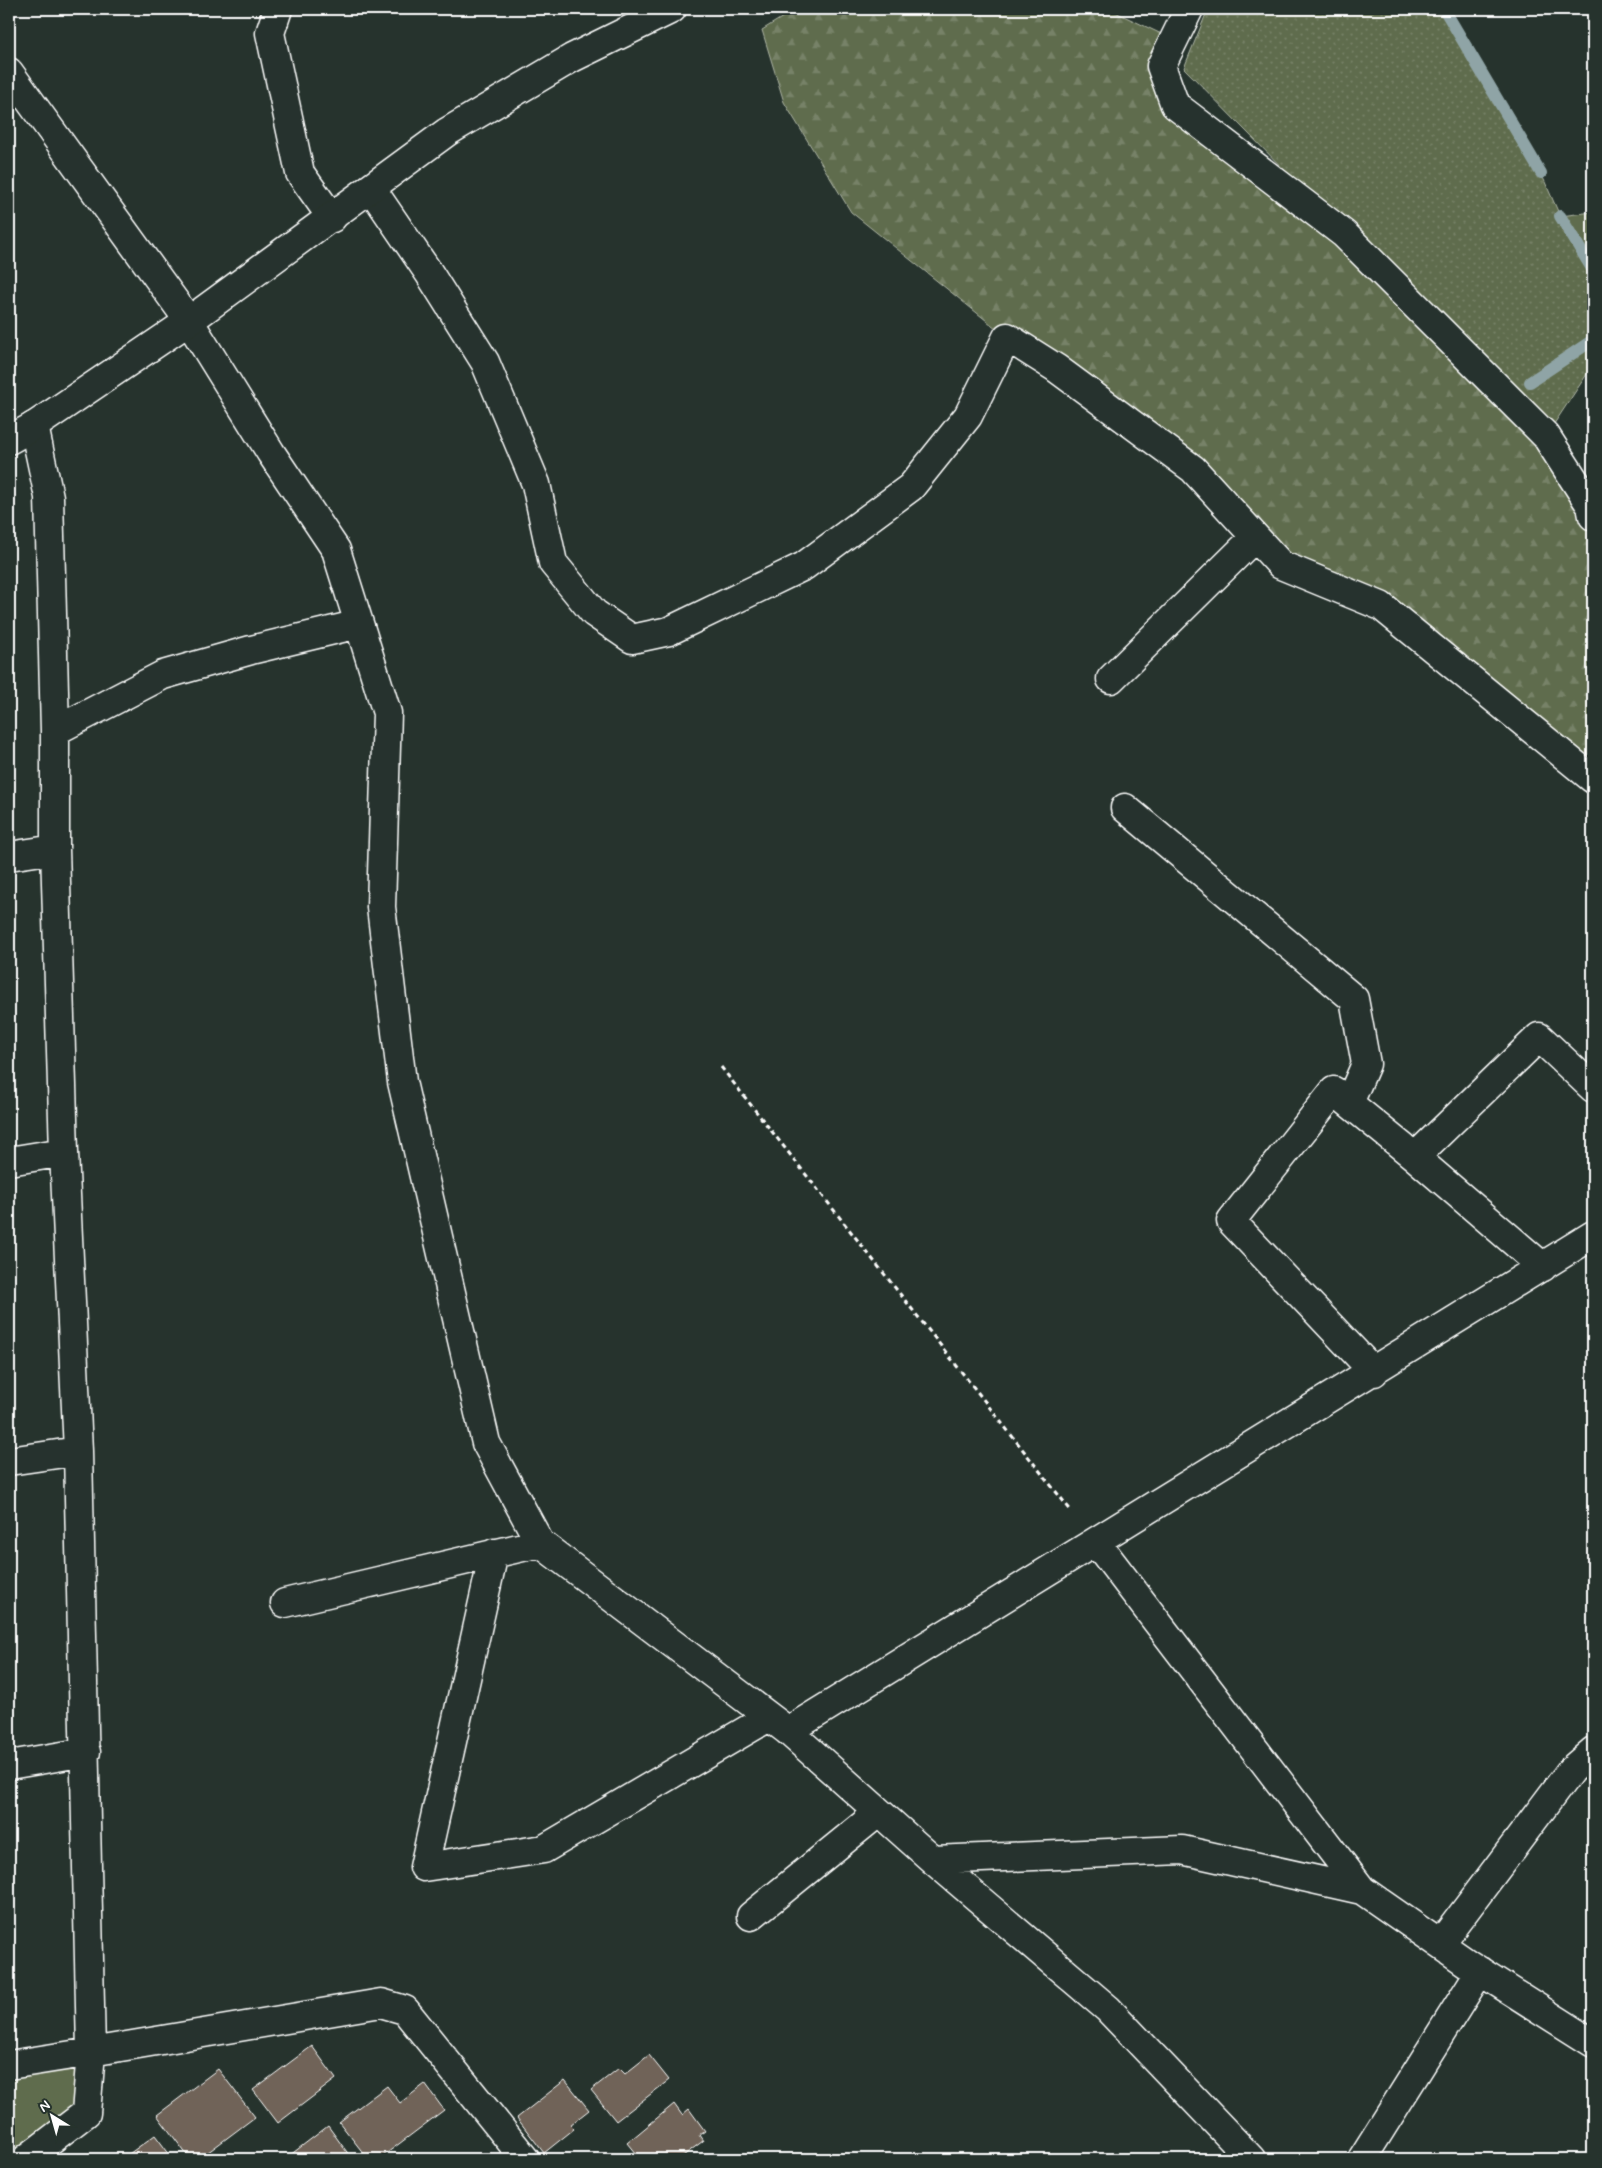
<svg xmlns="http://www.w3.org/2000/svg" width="1602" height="2168" viewBox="0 0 1602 2168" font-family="Mynerve,sans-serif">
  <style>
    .grass { fill: url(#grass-dots); stroke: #afb6a6 }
    .forest { fill: url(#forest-firs); stroke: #afb6a6 }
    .green { fill: #5f6c4d; stroke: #afb6a6 }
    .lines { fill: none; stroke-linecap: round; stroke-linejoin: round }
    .stream { stroke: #8fa4a6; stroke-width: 12 }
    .building { fill: #6f6458; stroke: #fff }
    .street-casing { stroke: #fff; stroke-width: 31 }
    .secondary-casing { stroke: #fff; stroke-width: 31 }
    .path { stroke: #fff; stroke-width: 3; stroke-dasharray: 5 4; stroke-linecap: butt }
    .street { stroke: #26332d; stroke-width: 28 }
    .secondary { stroke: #26332d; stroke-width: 28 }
  </style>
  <defs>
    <pattern id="grass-dots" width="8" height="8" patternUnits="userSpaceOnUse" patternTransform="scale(1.25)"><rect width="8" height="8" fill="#5f6c4d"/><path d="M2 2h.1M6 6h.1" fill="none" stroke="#778268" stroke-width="1.8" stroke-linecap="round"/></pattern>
    <pattern id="forest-firs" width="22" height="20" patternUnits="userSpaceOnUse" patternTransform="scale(1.25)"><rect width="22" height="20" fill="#5f6c4d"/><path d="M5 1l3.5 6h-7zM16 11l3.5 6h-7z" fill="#778268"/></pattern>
  </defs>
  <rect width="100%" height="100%" fill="#26332d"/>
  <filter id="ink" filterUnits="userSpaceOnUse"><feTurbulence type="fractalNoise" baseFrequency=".02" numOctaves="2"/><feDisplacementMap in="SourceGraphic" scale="10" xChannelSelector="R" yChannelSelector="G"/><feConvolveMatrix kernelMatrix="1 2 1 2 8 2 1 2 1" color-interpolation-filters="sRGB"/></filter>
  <g filter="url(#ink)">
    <path class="grass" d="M1208,9H1444L1541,173L1560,216L1593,270V365L1546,436L1184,68Z"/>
    <path class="forest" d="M796,9H1109L1174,40L1175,105L1344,234L1546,436L1593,516V779L1381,606L1281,565L1193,469L1007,337L851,212L784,102L762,30Z"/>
    <path class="green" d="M1593,212V261L1560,216Z
      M91,2052L86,2113L26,2159H9V2065Z"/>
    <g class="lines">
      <path class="stream" d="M1444,9L1541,173
        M1560,216L1593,270
        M1530,382L1593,340"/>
    </g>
    <path class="building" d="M312,2046L336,2079L278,2123L253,2090Z
      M649,2055L669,2080L616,2121L591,2090L619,2068L625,2074Z
      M218,2069L255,2117L199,2159H190L157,2115Z
      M565,2080L589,2110L570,2125L574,2129L544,2153L517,2118Z
      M425,2084L444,2110L379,2159H368L339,2122L387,2086L400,2103Z
      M674,2104L682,2115L689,2109L705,2131L699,2135L703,2141L679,2159H640L627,2143Z
      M328,2126L352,2159H285Z
      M155,2135L173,2159H122Z"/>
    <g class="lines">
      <g class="street-casing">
        <path id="street" d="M278,9L270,33L300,173L332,218
          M1189,9L1161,66L1175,105L1344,234L1546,436L1591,506L1593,516
          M371,188L429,273L485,362L536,484L553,563L594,613L632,639L669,631L804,566L911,487L968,416L1007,337L1056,368L1193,469L1281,565L1381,606L1593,779
          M189,321L271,453L336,550L387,713L381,907L402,1082L486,1443L540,1543L788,1731L933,1860L1108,2009L1251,2159
          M1111,679L1255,537
          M55,731L163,675L251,650L359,624
          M1125,808L1354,999L1366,1064L1349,1103
          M9,856L55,849
          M1415,1157L1543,1267
          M9,1161L64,1152
          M1374,1372L1231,1221L1334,1091L1415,1157L1539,1037L1593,1088
          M9,1461L78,1451
          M1096,1542L1362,1890
          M494,1553L424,1867L544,1849L769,1717
          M285,1603L540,1543
          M788,1731L1593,1235
          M9,1765L86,1752
          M933,1860L1182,1850L1362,1890L1467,1963L1593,2043
          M751,1916L879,1812
          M1440,1944L1571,1770L1593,1751
          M9,2065L91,2052L78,1451L64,1152L55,849V731L49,497L34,426
          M26,2159L86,2113L91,2052L381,2003L405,2010L525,2159
          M1362,2159L1480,1971"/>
      </g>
      <g class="secondary-casing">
        <path id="secondary" d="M9,72L189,321
          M9,440L34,426L189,321L447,132L572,58L672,9"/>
      </g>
      <path class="path" d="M721,1067L1072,1512"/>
      <use href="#street" class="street"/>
      <use href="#secondary" class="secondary"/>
    </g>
  </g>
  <rect width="1602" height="2168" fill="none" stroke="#26332d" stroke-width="30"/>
  <rect x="15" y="15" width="1572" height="2138" fill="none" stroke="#fff" stroke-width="2" filter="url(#ink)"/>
  <g transform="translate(52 2116) rotate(323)" stroke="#26332d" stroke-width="4" paint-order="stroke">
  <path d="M0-4L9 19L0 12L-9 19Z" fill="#ffffff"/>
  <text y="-8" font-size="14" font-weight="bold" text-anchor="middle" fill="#ffffff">N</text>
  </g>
</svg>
